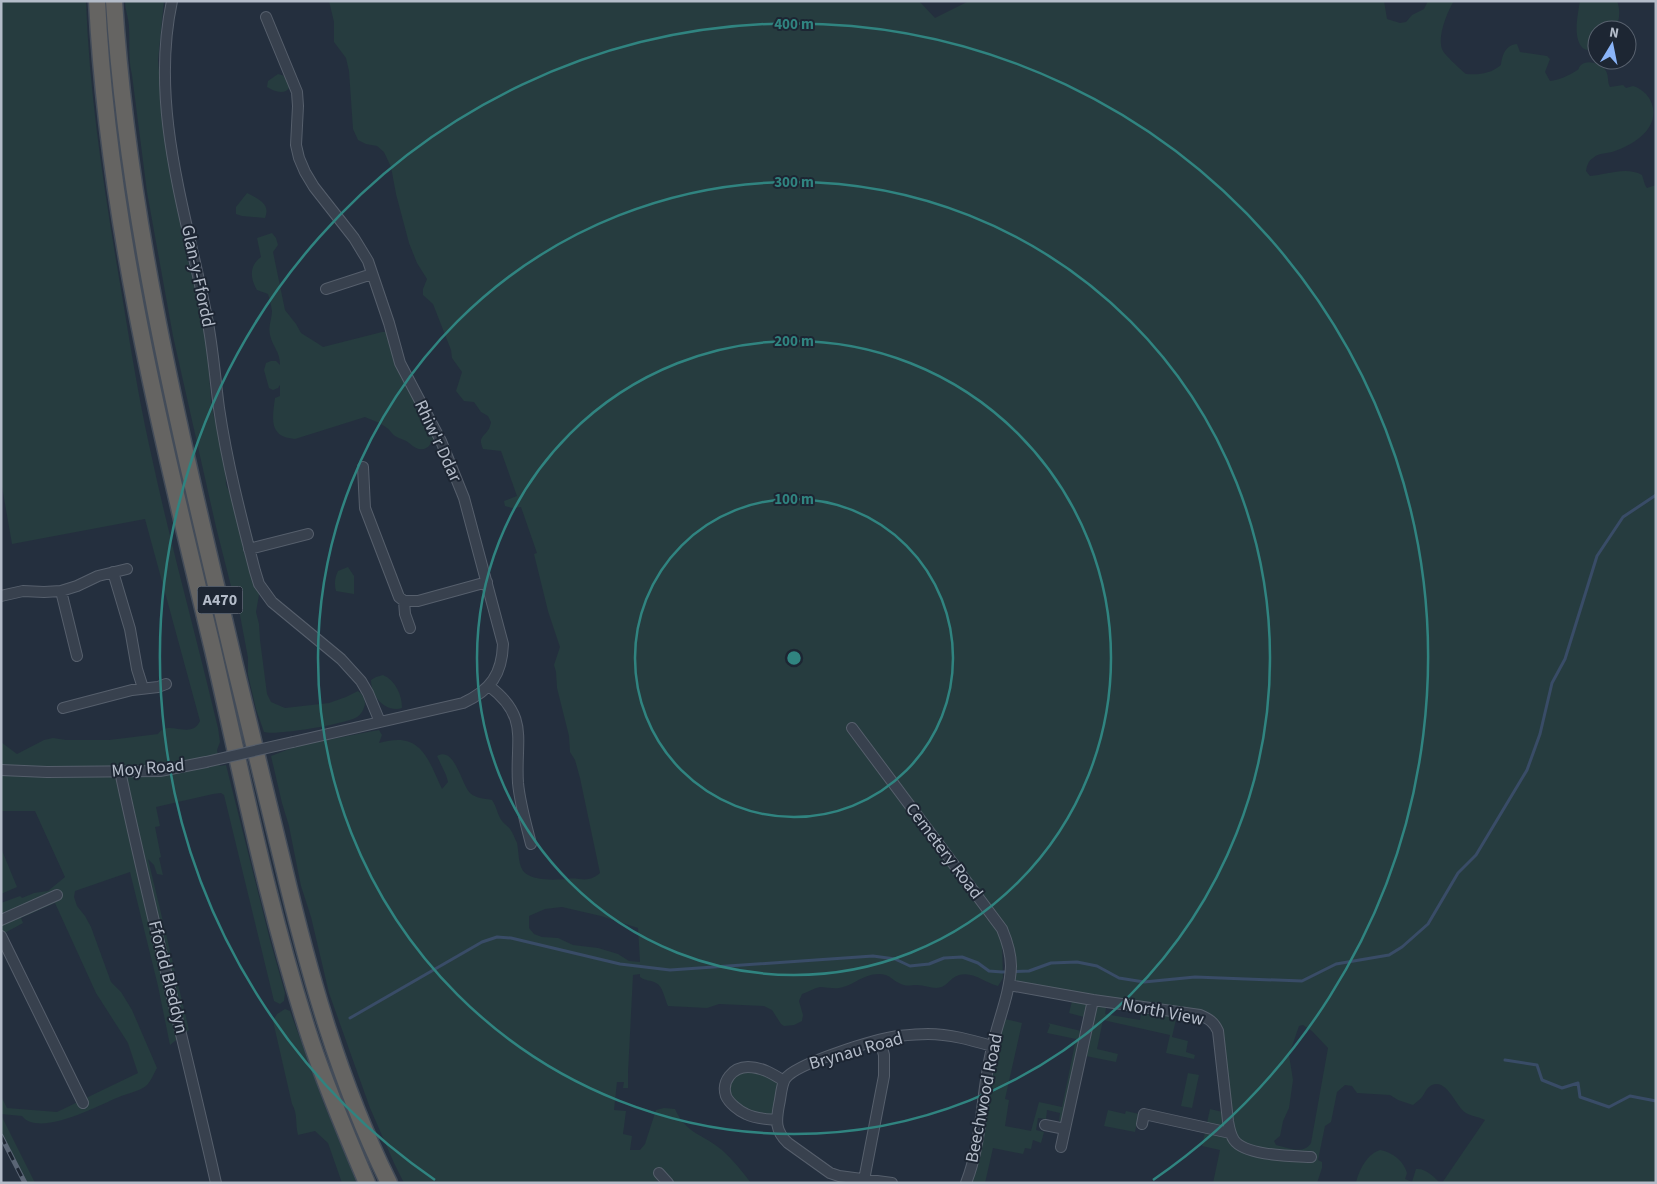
<svg xmlns="http://www.w3.org/2000/svg" width="1657" height="1184" viewBox="0 0 1657 1184" font-family="'Source Sans 3',sans-serif">
  <style>
    .green { fill: #263c3f; fill-rule: evenodd }
    .lines { fill: none; stroke-linecap: round; stroke-linejoin: round }
    .stream { stroke: #394c67; stroke-width: 3 }
    .minor-casing { stroke: #565f6c; stroke-width: 12 }
    .trunk-casing { stroke: #434c59; stroke-width: 19 }
    .minor { stroke: #38414e; stroke-width: 10 }
    .trunk { stroke: #656462; stroke-width: 16 }
    .rail-casing { stroke: #5a6575; stroke-width: 5 }
    .rail { stroke: #1d2633; stroke-width: 3; stroke-dasharray: 9; stroke-linecap: butt }
    .minor-bridge-casing { stroke: #565f6c; stroke-width: 12; stroke-linecap: butt }
    .minor-bridge { stroke: #38414e; stroke-width: 10 }
    .ring { fill: none; stroke: #308480; stroke-width: 2.5 }
    .labels { text-anchor: middle; dominant-baseline: central; stroke-width: 4; stroke-linejoin: round; paint-order: stroke }
    .shield { fill: #1d2633; stroke: #878f9c; stroke-width: 1 }
    .shield-label { font-size: 16px; font-weight: bold; fill: #b4bcc9 }
    .street-label { font-size: 18px; fill: #b4bcc9; stroke: #1d2633 }
    .centre { fill: #308480; stroke: #1d2633; stroke-width: 2.5 }
    .ring-label { font-size: 15px; text-anchor: middle; font-weight: bold; fill: #308480; stroke: #1d2633; stroke-width: 4; stroke-linejoin: round; paint-order: stroke }
  </style>
  <rect width="100%" height="100%" fill="#242f3e"/>
  <path class="green" d="M1,1H86C89,88 102,175 116,260C127,323 136,386 150,449C170,543 196,635 218,728L220,742L217,750L220,766L226,765L270,940L285,993L284,1001L280,1004L274,1001L224,795L221,793L213,794L156,807L160,826L155,827L161,857L159,858L163,875L157,874L154,865L148,859L189,1030L170,1045L158,986L130,872L75,891L74,897L77,906L85,916L91,927L111,982L121,992L132,1010L157,1068C154,1073 151,1081 147,1085C143,1090 126,1094 119,1097C99,1105 39,1138 22,1116L1,1114V1096L7,1108L57,1112L138,1073L128,1043L96,993L55,903L21,918L23,923L1,935V903L20,896L22,898L34,893L48,891L65,877L35,811H1V742L17,754L44,740L53,738L66,740H109L158,734C168,718 191,741 200,721L145,519L12,544L1,481Z
    M125,1H164L158,60L163,118L187,258L199,296L205,323L211,400L214,417L221,435L225,457L226,485L232,498L241,535L260,589L256,612L259,624L260,640L267,694L271,702L285,708L329,703L346,697L358,691C362,694 365,698 365,704C364,709 361,715 357,717C346,724 274,736 264,732L256,709L248,675V658L240,615V607L233,594L216,527L173,336L147,192L132,75C128,59 130,45 129,28C129,19 125,10 125,1Z
    M329,1H919L935,18L969,1H1384L1387,19L1400,23L1406,22L1412,15L1424,9L1428,1H1454C1447,12 1436,39 1443,51C1444,54 1462,71 1466,74C1479,75 1490,74 1501,65C1502,56 1505,45 1517,44L1520,52L1547,56L1550,59L1545,72L1550,81C1559,80 1568,76 1576,71C1581,68 1577,69 1581,65C1588,59 1602,64 1606,71C1609,76 1607,82 1610,87L1623,85L1626,88L1633,86C1643,89 1651,97 1653,108C1657,130 1633,145 1615,151C1607,154 1600,152 1593,158C1588,161 1587,166 1586,171L1590,176C1606,175 1626,166 1642,175L1645,185L1647,188L1656,185V1183H1442L1485,1120C1479,1117 1471,1116 1466,1113C1456,1107 1447,1078 1432,1085C1427,1087 1425,1093 1422,1097C1420,1100 1416,1102 1413,1105L1398,1100L1390,1095L1357,1093L1352,1086L1345,1085L1337,1092L1331,1122L1325,1126L1318,1160L1322,1162V1168L1317,1183H1213L1220,1150L1202,1146L1210,1109L1227,1113L1220,1041L1209,1019L1177,1015L1172,1037L1188,1041L1186,1052L1195,1055L1194,1059L1166,1053L1170,1035L1103,1020L1097,1049L1118,1054L1116,1062L1081,1055L1066,1123L1059,1121L1060,1113L1047,1110L1046,1119L1038,1118L1036,1130L1044,1132L1041,1143L1033,1140L1031,1149L1025,1148L1023,1154L993,1148L985,1183H966L1001,1018L1022,1023L1005,1099L1009,1100L1005,1126L1031,1131L1039,1102L1062,1107L1076,1039L1047,1033L1050,1025L1048,1023L1081,1031L1084,1017L1069,1013L1073,997L1009,985L1011,966L1002,943L1003,978L998,986C985,983 974,971 959,975C949,978 947,988 936,988C930,988 924,985 917,985C910,985 906,987 899,983C894,981 891,977 886,975C866,970 855,986 839,988C833,989 826,987 820,987C814,988 808,992 802,994L799,1001L803,1015L802,1021L794,1025L784,1026L781,1024L772,1010L764,1006L719,1004L707,1008L668,1006C665,1000 663,986 656,983C651,980 645,981 640,977V974L633,975L628,1073V1088H623L624,1082H617L614,1110L626,1111L623,1134L632,1136L630,1150H640L645,1144L656,1110L664,1108L675,1109C686,1134 703,1134 722,1150C733,1160 742,1171 751,1183H668L659,1174L657,1183H404L394,1163L370,1108L329,993L311,917L301,886L289,826L282,803L271,756L297,746L373,731L379,730L382,735L379,743C421,731 427,757 442,789L448,782L446,775L437,756C455,746 461,784 470,793C477,799 483,798 492,800C497,807 497,814 502,821C504,824 508,826 510,829C513,833 515,839 517,843C519,852 518,867 525,873C535,881 555,880 567,879C581,877 587,884 600,873L580,778L575,760L570,752L569,736L557,688L556,672L554,665L560,647L548,611L534,554L537,553L521,507L512,508L505,506L504,501L517,496L501,451L483,449C478,437 483,438 488,430C489,430 491,423 491,422L488,416L481,412L474,402L464,401L456,391L462,372L452,358L451,350L433,304L423,295V289L427,279L417,263L409,243L396,194L391,167L384,152L377,146L366,144L358,140L353,129L349,71L346,58L334,42V22ZM562,907L601,916L638,928L640,962L629,961L618,954L598,948L573,945L558,938L542,937L534,934L529,928V916L545,909ZM1107,1002L1142,1007L1140,1020L1105,1014ZM1303,1025L1312,1031L1328,1048L1311,1143C1303,1155 1289,1148 1276,1145L1274,1141L1280,1136L1283,1121L1289,1108L1293,1080L1289,1055L1299,1026Z
    M1580,1H1617C1621,11 1619,20 1616,30H1597L1596,50C1591,50 1584,51 1581,46C1573,35 1578,13 1580,1Z
    M278,74C286,76 289,78 290,87C284,96 274,91 267,87L268,81Z
    M247,193C258,199 271,203 265,218L242,216L236,214V207Z
    M272,233L276,238L278,245L273,252L285,310L296,324L301,333L317,343L323,347L382,332H392L400,362L436,432C432,447 423,456 409,443C406,440 400,439 395,436C392,434 390,430 387,428C381,423 372,420 365,417L295,439C269,437 272,420 275,398L280,396V385L278,388L273,390L269,388L264,370L266,363L271,361H276L280,365C280,351 273,348 270,335C268,325 272,319 272,311C271,305 270,300 268,294L257,290C250,278 249,266 261,257L257,238Z
    M348,567L354,576V594L336,591C334,584 335,577 338,571Z
    M383,675C396,681 402,695 402,708C385,713 371,696 371,680L376,677Z
    M1,848L17,887L1,894Z
    M285,1009L290,1011L324,1104L357,1183H342L328,1143L315,1131L298,1135C295,1123 298,1114 292,1104L273,1021L277,1014Z
    M746,1067L784,1081L777,1120L758,1119L726,1096L729,1076Z
    M1188,1073L1199,1075L1192,1108L1181,1106Z
    M1108,1110L1125,1114L1126,1111L1139,1114L1135,1132L1104,1126Z
    M1,1115L35,1183H27L1,1132Z
    M1380,1150C1392,1152 1404,1161 1407,1173L1405,1179L1412,1182L1416,1169C1426,1168 1434,1177 1440,1183H1356C1359,1170 1367,1154 1380,1150Z"/>
  <g class="lines">
    <path class="stream" d="M350,1018L482,942L497,937L511,938L620,964L670,970L873,956L895,959L910,966L929,964L944,958L962,957L978,963L989,971L1002,972L1029,971L1051,963L1077,962L1097,966L1119,978L1144,982L1195,977L1302,981L1336,964L1389,955L1402,947L1428,924L1458,873L1476,855L1527,770L1540,734L1552,683L1565,659L1597,556L1623,517L1656,495
      M1505,1060L1537,1065L1542,1080L1562,1088L1578,1083L1580,1097L1609,1107L1630,1096L1656,1101"/>
    <g class="minor-casing">
      <path id="minor" d="M172,1C149,108 187,215 207,318C213,348 215,378 219,408C227,463 241,517 255,571L259,584L272,602L341,659L361,681L368,693L380,722
        M266,17L297,92L298,106L296,145L299,158L305,172L314,187L354,238L368,261L389,323L400,363L441,441L464,498L503,644C502,674 491,690 463,703L293,742
        M326,289L372,274
        M363,467L365,508L399,597L404,601H418L487,582
        M249,549L308,534
        M113,572L130,629L137,669L143,688
        M61,591L77,656
        M1,596L23,591L44,592L61,591L77,586L98,576L127,569
        M404,601L405,614L410,628
        M489,686C530,717 515,740 518,783C520,804 526,824 531,844
        M63,708L132,690L158,687L166,684
        M852,728L1002,929C1007,941 1011,952 1011,966C1010,994 998,1020 992,1048C981,1092 983,1140 966,1183
        M1,770L47,772L160,771L206,762
        M120,771C149,909 185,1045 216,1183
        M1,920L57,895
        M1,936L83,1103
        M1009,985L1093,1000L1200,1015C1209,1019 1214,1022 1218,1031L1228,1121C1229,1127 1230,1134 1234,1140C1245,1156 1293,1156 1311,1157
        M777,1120C766,1119 756,1119 746,1114C739,1111 729,1103 726,1096C721,1081 733,1067 748,1067C762,1067 773,1074 784,1081
        M1142,1124L1144,1114L1230,1133
        M1045,1125L1065,1129
        M1061,1147L1093,1000
        M659,1173L668,1183
        M864,1180L884,1076V1055L880,1041
        M892,1183L839,1176L830,1173L788,1143C775,1131 776,1121 779,1105C781,1097 781,1086 785,1079C796,1063 877,1039 898,1036C908,1035 919,1034 928,1034C950,1034 971,1040 992,1046"/>
    </g>
    <g class="trunk-casing">
      <path id="trunk" d="M97,1C108,222 162,436 213,650C243,780 269,913 311,1041C327,1089 347,1136 367,1183
        M114,1C128,225 183,444 234,662C250,730 267,797 283,864C309,974 339,1082 389,1183"/>
    </g>
    <use href="#minor" class="minor"/>
    <use href="#trunk" class="trunk"/>
    <g class="rail-casing">
      <path id="rail" d="M1,1136L25,1183"/>
    </g>
    <use href="#rail" class="rail"/>
    <g class="minor-bridge-casing">
      <path id="minor-bridge" d="M206,762L293,742"/>
    </g>
    <use href="#minor-bridge" class="minor-bridge"/>
  </g>
  <g class="ring">
    <circle cx="794" cy="658" r="159"/>
    <circle cx="794" cy="658" r="317"/>
    <circle cx="794" cy="658" r="476"/>
    <path d="M435 1180A634 634 0 1 1 1153 1180"/>
  </g>
  <g class="labels">
    <rect class="shield" x="197.5" y="586.5" width="45" height="27" rx="4"/>
    <g class="shield-label">
      <text x="220" y="600">A470</text>
    </g>
    <g class="street-label">
      <text transform="translate(198 276) rotate(78)">Glan-y-Ffordd</text>
      <text transform="translate(438 441) rotate(65)">Rhiw'r Ddar</text>
      <text transform="translate(148 768) rotate(-5)">Moy Road</text>
      <text transform="translate(944 851) rotate(53)">Cemetery Road</text>
      <text transform="translate(168 977) rotate(76)">Ffordd Bleddyn</text>
      <text transform="translate(1163 1012) rotate(11)">North View</text>
      <text transform="translate(856 1051) rotate(-16)">Brynau Road</text>
      <text transform="translate(984 1098) rotate(-79)">Beechwood Road</text>
    </g>
  </g>
  <circle cx="794" cy="658" r="8" class="centre"/>
  <g class="ring-label">
    <text x="794" y="29">400 m</text>
    <text x="794" y="187">300 m</text>
    <text x="794" y="346">200 m</text>
    <text x="794" y="504">100 m</text>
  </g>
  <rect width="1657" height="1184" fill="none" stroke="#b4bcc9" stroke-width="5"/>
  <g transform="translate(1612 45) rotate(10)"><circle r="24" fill="#1d2633" stroke="#59626f"/>
  <path d="M0-4L9 19L0 12L-9 19Z" fill="#8ab4f8"/>
  <text y="-8" font-size="14" font-weight="bold" text-anchor="middle" fill="#b4bcc9">N</text>
  </g>
</svg>
